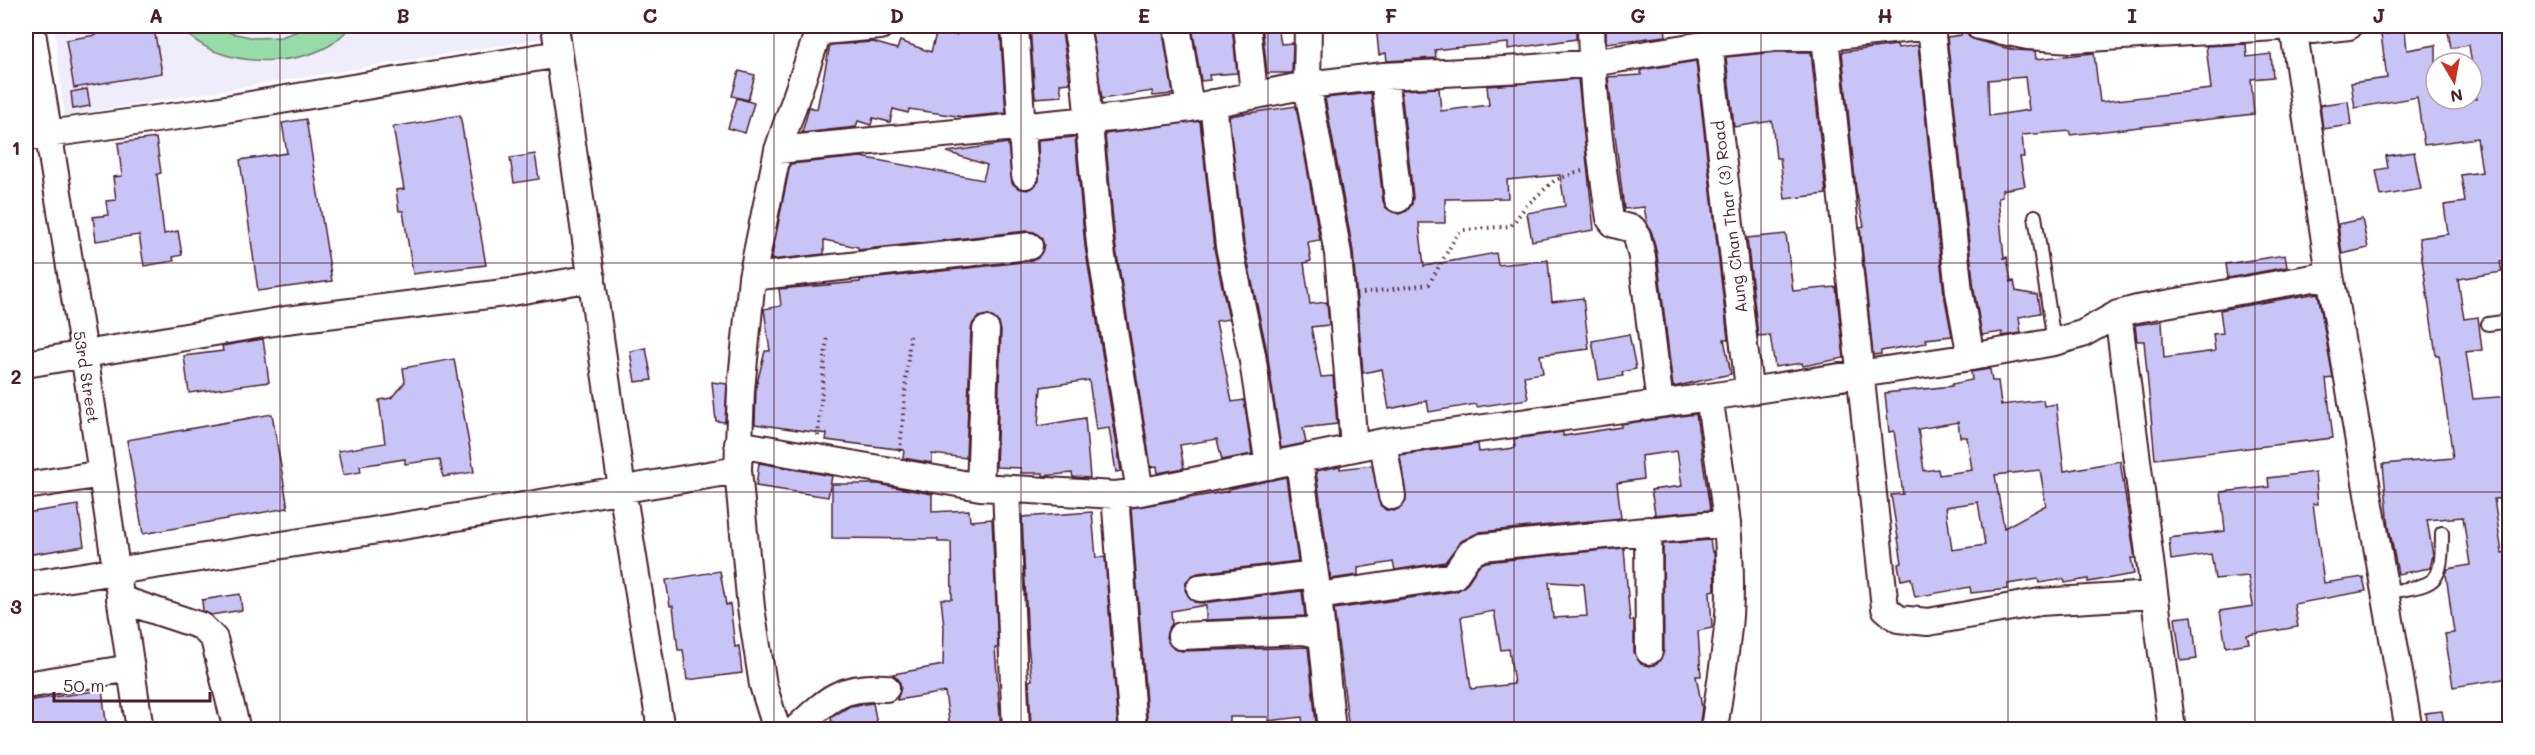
<svg xmlns="http://www.w3.org/2000/svg" width="2535" height="755" viewBox="0 0 2535 755" font-family="Mali,sans-serif">
  <style>
    .built { fill: #efedfc }
    .green { fill: #96dba8; stroke: #707d6a; stroke-width: 1.5 }
    .building { fill: #c9c4f6; stroke: #4a1f2b; stroke-width: 1.5; fill-rule: evenodd }
    .lines { fill: none; stroke-linecap: round; stroke-linejoin: round }
    .service-casing { stroke: #4a1f2b; stroke-width: 16 }
    .minor-casing { stroke: #4a1f2b; stroke-width: 30 }
    .path { stroke: #4a1f2b; stroke-width: 4; stroke-dasharray: 1.5 4.5; stroke-linecap: butt }
    .service { stroke: #fff; stroke-width: 12 }
    .minor { stroke: #fff; stroke-width: 26 }
    .grid { fill: none; stroke: #4a1f2b; stroke-width: 1.5; stroke-opacity: 0.55 }
    .labels { text-anchor: middle; dominant-baseline: central; stroke-width: 4.5; stroke-linejoin: round; paint-order: stroke }
    .street-label { font-size: 16px; fill: #4a1f2b; stroke: #fff }
    .neatline { fill: none; stroke: #4a1f2b; stroke-width: 2 }
    .grid-label { font-size: 20px; text-anchor: middle; font-weight: bold; fill: #4a1f2b }
  </style>
  <rect width="100%" height="100%" fill="#fff"/>
  <filter id="ink" filterUnits="userSpaceOnUse"><feTurbulence type="fractalNoise" baseFrequency=".0167" numOctaves="2"/><feDisplacementMap in="SourceGraphic" scale="12" xChannelSelector="R" yChannelSelector="G"/><feConvolveMatrix kernelMatrix="1 2 1 2 8 2 1 2 1" color-interpolation-filters="sRGB"/></filter>
  <g filter="url(#ink)">
    <path class="built" d="M54,26H544L546,38L64,116Z"/>
    <path class="green" d="M175,26H215L231,33L255,38L281,37L312,26H353C346,31 339,39 332,44C300,64 248,65 214,51C200,45 187,35 175,26Z"/>
    <path class="building" d="M94,26H146L147,30L154,29L162,73L74,88L66,40L96,35Z
      M957,26L978,30L977,26H1000L1006,113L964,117L909,109L908,113L893,109L890,122L873,118L871,125L858,121L856,127L802,133L809,107L817,109L830,45L873,42L897,49L900,41L931,52L937,30L956,35Z
      M1030,26H1061L1070,83L1060,84L1062,96L1035,98Z
      M1091,26H1162L1173,94L1153,96L1152,91L1102,99Z
      M1192,26H1232L1237,73L1209,75L1210,80L1201,81Z
      M1262,26H1278L1281,44L1293,43L1292,73H1267Z
      M1376,26H1576V39L1508,49V43L1451,48L1435,50L1436,58L1387,61L1386,53L1379,55Z
      M1606,26H1665L1666,36L1606,43Z
      M1964,26L1969,37L1975,40L2014,50L2035,51L2036,59L2094,53L2100,102L2211,89L2206,46L2246,44L2247,57L2271,54L2273,77L2251,79L2254,114L2070,135V131L2022,135L2024,157H2020L2025,186L2002,190V197L1998,198L2004,258L2007,257L2011,282L2014,281L2016,291L2037,295L2040,313L2019,317L2021,333L2002,336V332L1982,335L1974,290L1947,37L1961,35ZM2025,77L2029,110L1989,116L1988,80Z
      M2447,26H2510V260L2500,262L2502,272L2458,279L2464,319L2478,317L2482,350L2466,352L2473,399L2510,396V498L2494,499L2502,553L2510,552V624H2502L2510,678L2453,687L2445,634L2454,633L2446,574L2448,569L2470,565L2463,517L2427,520L2433,555L2430,568L2398,574L2389,527L2383,464L2453,458L2439,355H2436L2419,238L2448,234L2444,205L2465,202L2461,175L2482,172L2477,138L2424,145L2417,97L2355,108L2351,83L2387,78L2381,35L2405,31L2407,50L2436,45V99H2477L2469,45L2451,48Z
      M1897,45L1898,48L1918,45L1944,294L1952,336L1926,339L1927,343L1881,351V354L1873,355L1860,227L1864,226L1856,190L1842,52Z
      M1777,52H1811L1826,194L1785,199L1780,158H1776L1772,121L1734,127L1726,57Z
      M1696,61L1728,339H1724L1731,374L1673,387L1657,255L1652,233L1647,223L1644,207L1624,209L1608,77L1641,75V70Z
      M739,71L755,75L748,100L732,96Z
      M1578,79L1594,230L1532,241L1527,213L1565,206L1560,175L1507,180L1508,198L1445,199V223H1419L1424,266L1496,253L1498,265L1548,260L1552,302L1583,298L1589,349L1540,355L1543,373L1524,376L1528,399L1477,407L1476,404L1429,412L1427,401L1389,409L1382,369L1363,373L1353,251L1325,98L1371,93L1383,201L1386,208L1399,214L1407,211L1412,204L1413,197L1401,90L1439,88L1441,111L1489,105L1487,86Z
      M87,89L90,106L73,109L71,92Z
      M737,98L754,103L745,133L728,128Z
      M2348,101L2351,125L2323,129L2320,105Z
      M1296,106L1320,240L1308,242L1311,261L1304,263L1310,304L1327,302L1329,325L1311,327L1321,377L1333,376L1337,424L1303,428L1306,443L1281,448L1267,352L1244,244L1229,116Z
      M460,115L486,265L413,274L403,211H399L396,190L404,189L393,127Z
      M306,119L332,281L258,291L240,160L287,153L282,123Z
      M1200,121L1214,248L1229,319L1216,321L1232,402L1244,400L1252,454L1222,460L1217,439L1180,445L1184,468L1158,473L1157,466L1151,467L1115,242L1105,134Z
      M1075,137L1085,246L1121,471L1116,472L1109,428L1096,430L1089,380L1041,387L1038,426L1085,418L1090,478L1073,477L1072,473L1043,476V473H1021V468L996,467L1001,331L999,323L987,315L979,317L973,323L971,329L966,458L932,454V463L903,458L904,450L826,440L827,434L755,424L756,387L765,351H770L764,309L781,306L779,289L860,282V280L1031,261L1038,258L1044,245L1041,237L1034,232L1027,231L858,250V247L824,240V254L771,260L790,164L861,157L983,180L987,165L947,152L1008,143L1012,183L1018,188L1027,190L1034,187L1039,181L1038,140Z
      M156,138L161,173L157,174L164,234L178,231L182,255L173,257L174,261L144,266L139,235L96,241L93,217L108,215L106,201L116,200L113,177L122,176L118,143Z
      M2414,152L2421,189L2381,196L2376,170L2388,168L2386,156Z
      M535,154L539,179L514,183L510,158Z
      M2362,219L2368,248L2342,254L2338,224Z
      M1786,234L1793,291L1836,287L1844,358L1803,366L1802,363L1775,367L1770,335L1758,336L1747,238Z
      M2285,255L2287,267L2228,278L2226,264Z
      M2318,293L2333,378L2326,379L2333,438L2155,459L2144,341H2137L2135,325L2162,321L2164,358L2215,351L2213,334L2223,333L2220,310Z
      M1629,334L1636,369L1622,372L1623,376L1599,380L1592,341Z
      M263,339L269,382L189,393L184,356L223,351L222,346Z
      M646,348L652,380L635,382L630,351Z
      M454,359L474,472L443,477L440,459L405,464V459L360,466L361,472L343,475L338,451L385,443L379,400L391,398L405,382L403,368Z
      M1990,369L1992,381H1998L2001,405L2043,400L2044,406L2056,404L2064,471L2120,461L2135,558H2131L2134,574L2088,582V579L2065,583L2064,579L2039,583L2038,579L2008,584V589L1971,593L1970,587L1915,597L1911,578L1901,580L1898,564L1902,563L1891,495L1903,494L1894,431L1889,432L1885,393L1952,386V384L1972,380L1971,372ZM1958,422L1960,437H1967L1972,470L1939,475L1938,469L1924,471L1918,429ZM2040,470L2046,505L2004,528L1995,475ZM1978,502L1985,545L1952,550L1946,507Z
      M712,382L727,384L725,422L716,421Z
      M272,414L288,508L143,534L127,440Z
      M1696,414L1710,510L1653,515L1655,513L1651,490L1682,486L1677,451L1641,456L1643,479L1617,483L1621,518L1480,532L1461,541L1445,562L1395,570L1393,562L1358,568V575L1331,579L1316,471L1340,466V469L1372,465L1380,505L1386,510L1394,511L1402,507L1406,501L1400,455L1478,444L1479,452L1515,448L1514,439L1563,432V436L1621,427V424Z
      M759,463L832,476L828,497L756,486Z
      M2315,472L2318,504H2313L2324,583L2363,577L2366,591L2294,604L2298,627L2247,635L2249,643L2226,647L2220,611L2253,606L2248,576L2215,579L2211,554L2171,560L2169,538L2225,531L2221,492L2269,487L2268,478Z
      M1286,477L1298,561L1198,573L1191,576L1186,582L1185,590L1194,602L1202,603L1302,591L1305,616L1206,620V605L1171,611L1172,624L1168,630L1166,637L1174,649L1182,651L1308,647L1316,723L1303,725L1302,717L1268,721V717H1230V729H1148L1131,508L1229,491V489Z
      M832,484H878L932,494V512L969,510L970,521L992,519L998,648H995L1001,729H950L945,692L897,700L901,687L899,680L893,674L943,665L944,627L941,599H952L951,542H938V539L832,538Z
      M78,505L84,546L26,555V513Z
      M1092,512L1096,558L1105,557L1118,729H1031L1029,681L1032,680L1028,645L1022,517Z
      M1710,540L1712,552L1714,551L1715,590L1710,591L1712,628L1698,631L1701,676H1696L1702,707L1699,729H1677L1676,727L1657,729H1349L1334,609L1457,591L1466,585L1479,565L1486,562L1624,548L1630,621H1634V652L1641,664L1650,666L1657,664L1664,651L1663,544ZM1549,582L1584,584L1587,616L1553,618ZM1494,611L1501,650L1509,649L1514,684L1471,689L1461,617Z
      M720,571L726,605L730,604L735,647L739,646L742,673L687,680L683,650H678L673,606H670L666,580Z
      M240,594L242,610L211,615L203,611L202,600Z
      M2192,616L2197,659L2181,661L2175,618Z
      M102,690L107,729H26V701Z
      M873,703L878,729H833L831,718L835,715L850,706Z
      M2442,711L2445,729H2427L2425,713Z"/>
    <g class="lines">
      <g class="service-casing">
        <path id="service" d="M2035,216L2054,342
          M2488,324L2510,321
          M2385,593C2436,583 2442,588 2442,533"/>
      </g>
      <g class="minor-casing">
        <path id="minor" d="M31,26L84,353L140,730
          M555,26L622,489L661,730
          M1015,26L1025,175
          M1076,26L1084,70L1100,244L1140,492
          M1177,26L1190,108
          M1247,26L1254,94
          M1308,26L1307,85L1338,254L1354,447
          M1591,26C1592,90 1600,155 1610,219L1614,224L1633,229L1637,236L1642,257L1660,404
          M1931,26L1959,292L1971,357
          M1979,26L2028,36L2072,39L2293,26L2313,30L2349,26
          M2293,26L2330,275L2409,730
          M1825,37L1885,608L1898,619L1928,622L2040,602L2153,595
          M1709,44L1749,389
          M1384,76L1398,199
          M1213,103L1229,246L1252,355L1269,466
          M26,137L214,111L559,54
          M778,150L1122,117L1190,108L1307,85L1384,76L1523,69L1592,63L1709,44L1776,37H1825L1931,26
          M752,277L1029,246
          M2118,314L2172,730
          M26,364L286,320L512,292L592,278
          M1709,397C1720,469 1734,543 1729,616C1726,654 1719,692 1714,730
          M1383,442L1392,496
          M738,444L980,487L1115,495L1140,492L1383,442L1709,397L1971,357L2054,342L2082,334L2118,314L2137,309L2330,275
          M1299,461L1318,596L1332,730
          M26,486L102,474
          M980,487L986,330
          M1006,489L1016,730
          M1115,495L1133,730
          M1648,530L1649,651
          M26,585L391,528L738,470
          M1200,588L1315,574
          M1318,596L1454,576L1469,554L1482,547L1727,523
          M120,599L201,626L214,639L237,730
          M1181,636L1304,631L1322,635
          M26,685L131,668
          M777,730L763,685L751,608L738,470L741,390L752,277L778,150L817,36L823,31L880,26
          M795,730C828,699 839,686 886,688"/>
      </g>
      <path class="path" d="M1363,293L1429,284L1458,233L1464,230L1511,226L1526,206L1555,180L1582,171
        M818,436L827,335
        M900,451L910,335"/>
      <use href="#service" class="service"/>
      <use href="#minor" class="minor"/>
    </g>
  </g>
  <path class="grid" d="M280,26V730M527,26V730M774,26V730M1021,26V730M1268,26V730M1514,26V730M1761,26V730M2008,26V730M2255,26V730M26,263H2510M26,492H2510"/>
  <g class="labels">
    <g class="street-label">
      <text transform="translate(1729 217) rotate(-97)">Aung Chan Thar (3) Road</text>
      <text transform="translate(87 377) rotate(81)">53rd Street</text>
    </g>
  </g>
  <rect width="2535" height="755" fill="none" stroke="#fff" stroke-width="66"/>
  <g transform="translate(2454 81) rotate(170)"><circle r="28" fill="#ffffff" stroke="#b7a5aa" stroke-width="1.5"/>
  <path d="M0-4.5L10 22L0 15L-10 22Z" fill="#c8321e"/>
  <text y="-9" font-size="16" font-weight="bold" text-anchor="middle" fill="#4a1f2b">N</text>
  </g>
  <path d="M54 692v9h156v-9" fill="none" stroke="#4a1f2b" stroke-width="3"/>
  <text x="63" y="692" font-size="18" fill="#4a1f2b" stroke="#ffffff" stroke-width="4.5" paint-order="stroke">50 m</text>
  <rect x="33" y="33" width="2469" height="689" class="neatline"/>
  <g class="grid-label">
    <text x="156" y="23">A</text>
    <text x="403" y="23">B</text>
    <text x="650" y="23">C</text>
    <text x="897" y="23">D</text>
    <text x="1144" y="23">E</text>
    <text x="1391" y="23">F</text>
    <text x="1638" y="23">G</text>
    <text x="1885" y="23">H</text>
    <text x="2132" y="23">I</text>
    <text x="2379" y="23">J</text>
    <text x="16" y="155">1</text>
    <text x="16" y="384">2</text>
    <text x="16" y="614">3</text>
  </g>
</svg>
